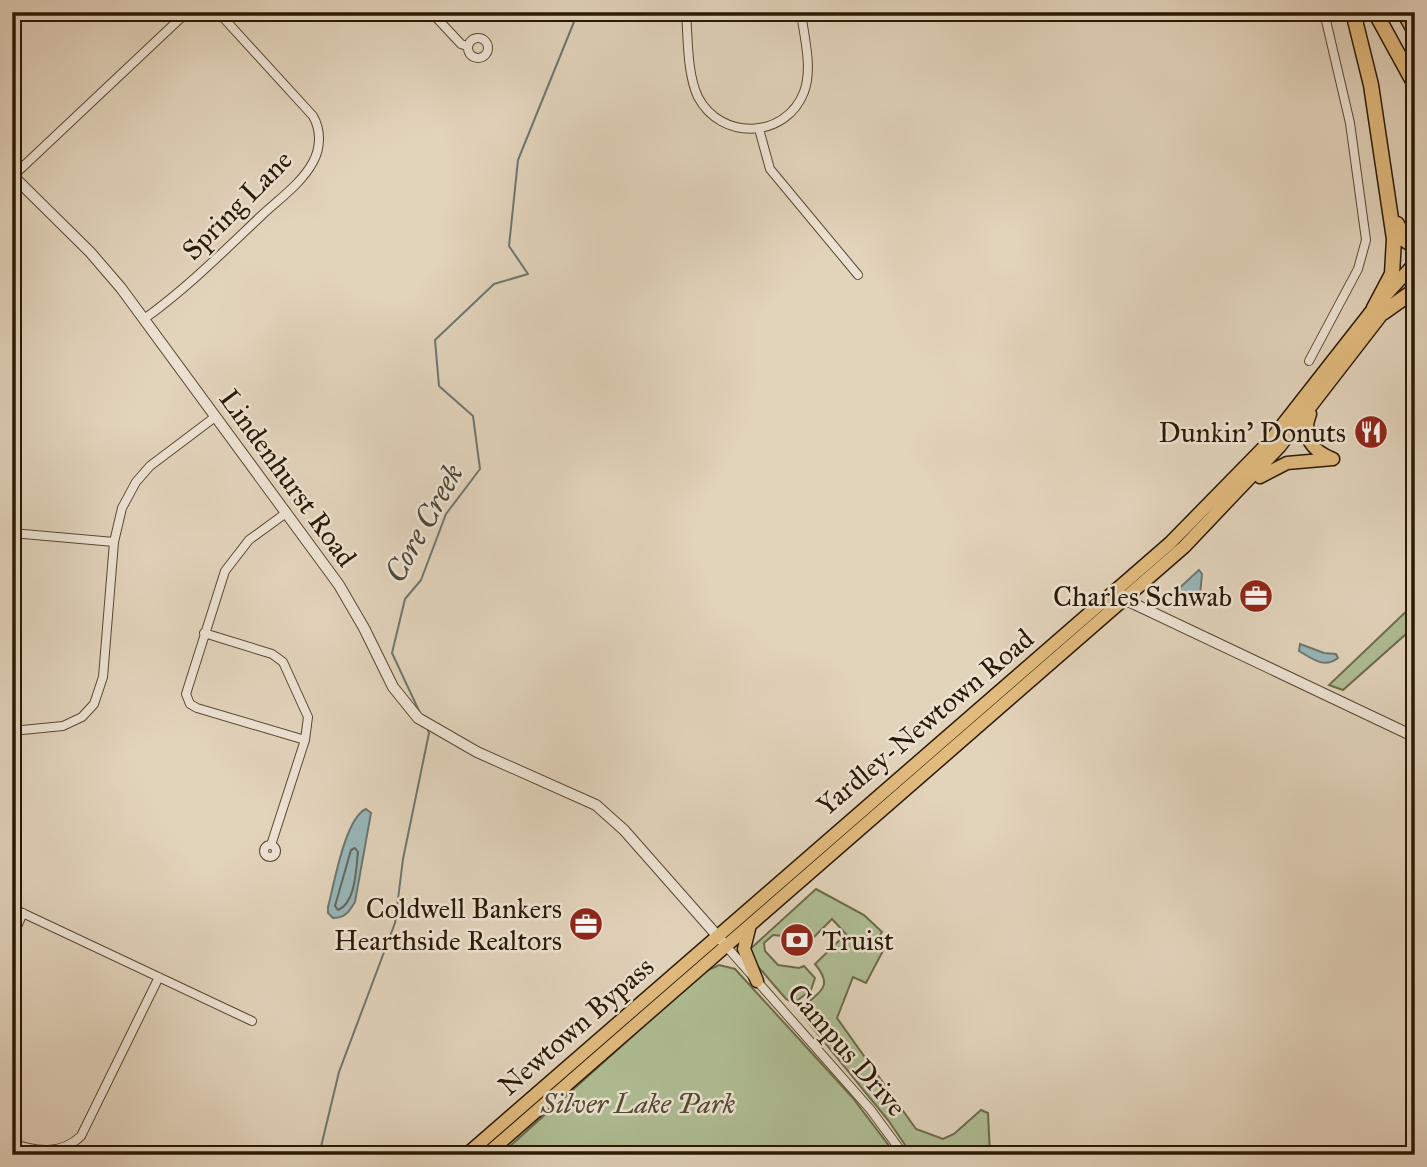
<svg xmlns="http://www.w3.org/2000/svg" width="1427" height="1167" viewBox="0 0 1427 1167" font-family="'IM FELL Great Primer',serif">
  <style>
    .green { fill: #afbd93; stroke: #6c6b4a; stroke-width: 2 }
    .water { fill: #98b6b9; stroke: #6c7770; stroke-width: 2 }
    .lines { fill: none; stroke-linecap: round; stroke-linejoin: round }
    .shore { stroke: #61685e; stroke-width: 2 }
    .stream { stroke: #6c7770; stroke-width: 2 }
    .minor-casing { stroke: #584830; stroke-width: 10 }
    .tertiary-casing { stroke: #584830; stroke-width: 12 }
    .trunk-casing { stroke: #2a1902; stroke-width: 15 }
    .motorway-casing { stroke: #2a1902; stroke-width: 17 }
    .minor { stroke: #ece2d3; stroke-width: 8 }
    .tertiary { stroke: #ece2d3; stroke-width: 10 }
    .trunk { stroke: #e1ba7e; stroke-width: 12 }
    .motorway { stroke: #e1ba7e; stroke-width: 14 }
    .labels { text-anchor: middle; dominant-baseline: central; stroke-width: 5; stroke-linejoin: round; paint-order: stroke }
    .street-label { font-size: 28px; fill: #2a1902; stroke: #ece2d3 }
    .poi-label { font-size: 28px; fill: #2a1902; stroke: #ece2d3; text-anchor: end }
    .park-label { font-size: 28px; font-style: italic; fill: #524a2e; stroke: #ece2d3 }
    .water-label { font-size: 30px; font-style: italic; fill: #4b4839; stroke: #ece2d3 }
  </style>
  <rect width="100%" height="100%" fill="#e2d3bb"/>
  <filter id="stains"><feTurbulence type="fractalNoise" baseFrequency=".00286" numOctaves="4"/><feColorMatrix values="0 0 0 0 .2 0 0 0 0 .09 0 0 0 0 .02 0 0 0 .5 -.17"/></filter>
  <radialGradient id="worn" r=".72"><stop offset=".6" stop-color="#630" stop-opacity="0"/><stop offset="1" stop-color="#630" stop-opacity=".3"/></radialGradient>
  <path class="green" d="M1415,603V626L1343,690L1329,685Z
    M816,889L864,915L882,932L877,940L885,947L866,983L853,977L837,1018L916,1129L943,1139L954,1134L981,1110L988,1113L990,1155H912L888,1120L803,1016C803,993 841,995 815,964L846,934L832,919L809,942L797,925L783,936L773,935L764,943L765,951L778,965L799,968L804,966L815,978L811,990L794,1003L786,999L749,956L748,951Z
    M719,965L735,969L852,1097L896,1155H500L704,972Z"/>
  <path class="water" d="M1199,570L1202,574L1199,605L1175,592Z
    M1300,644L1324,653L1336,654L1338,658C1324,669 1313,659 1299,651Z
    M366,809L371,813L355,902C349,912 345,918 333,918L328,913V907C334,885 345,818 366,809Z"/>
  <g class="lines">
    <path class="shore" d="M355,848L358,852C356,868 356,903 338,910L335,906L351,850Z"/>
    <path class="stream" d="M420,713L392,653L405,599L421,580L446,514L480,469L473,416L439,386L435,340L494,284L528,274L509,246L518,160L578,12
      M319,1155L339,1072L395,923L403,859L429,733L427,727"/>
    <g class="minor-casing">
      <path id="minor" d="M431,12L461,44L467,46
        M686,12C688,38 687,74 698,97C721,141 786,139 804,92C813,68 804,37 801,12
        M468 48a10 10 0 1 1 20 0a10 10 0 1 1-20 0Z
        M759,129L770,169L858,275
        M13,176L187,12
        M144,319C187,288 223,252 261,216C278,200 302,183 313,162C321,147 321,130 313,116L218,12
        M1309,361L1358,269L1366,240L1350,123L1324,12
        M286,513L249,540L225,571L186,694L190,704L197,708L305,740
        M12,533L114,542
        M204,633L272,654L283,662L308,717L305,740L271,845
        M12,731L63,726L82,717L94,704L103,677L114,542L122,508L136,482L150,466L215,417
        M264 851a6 6 0 1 1 12 0a6 6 0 1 1-12 0Z
        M12,908L252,1021
        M12,938L23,913
        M726,946L870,1109L904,1155
        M12,1143C36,1152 61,1155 81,1136L159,977"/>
    </g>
    <g class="tertiary-casing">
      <path id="tertiary" d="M12,175L90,252L121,288L339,585L364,628L393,687L418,718L477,752L596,805L624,830L721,940
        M1120,593L1126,600L1415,737"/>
    </g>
    <g class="trunk-casing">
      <path id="trunk" d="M1310,414C1301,437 1311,450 1333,459
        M1260,477L1287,463L1333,459
        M749,929L744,949L757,981
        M466,1155L1170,543L1269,442L1374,308L1415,263
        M486,1155L1184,547L1280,446L1389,305"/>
    </g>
    <g class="motorway-casing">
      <path id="motorway" d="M1353,12L1371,85L1394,239L1392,274L1374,308
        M1375,12L1415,85
        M1404,12L1415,32
        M1397,224L1405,240L1415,247
        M1384,312L1415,290"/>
    </g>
    <use href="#minor" class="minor"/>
    <use href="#tertiary" class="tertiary"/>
    <use href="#trunk" class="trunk"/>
    <use href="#motorway" class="motorway"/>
  </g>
  <defs>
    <g id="restaurant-disc" transform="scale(1.75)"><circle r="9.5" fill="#8f2418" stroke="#ece2d3"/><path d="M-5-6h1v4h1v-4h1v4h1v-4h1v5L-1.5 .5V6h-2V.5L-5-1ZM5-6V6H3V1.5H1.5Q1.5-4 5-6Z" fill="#fff"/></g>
    <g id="office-disc" transform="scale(1.75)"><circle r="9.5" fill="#8f2418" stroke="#ece2d3"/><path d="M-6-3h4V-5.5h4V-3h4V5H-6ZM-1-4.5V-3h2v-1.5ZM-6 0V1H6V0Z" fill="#fff"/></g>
    <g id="bank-disc" transform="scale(1.75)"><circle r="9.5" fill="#8f2418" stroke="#ece2d3"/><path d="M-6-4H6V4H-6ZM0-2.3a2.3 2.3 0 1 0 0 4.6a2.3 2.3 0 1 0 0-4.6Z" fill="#fff"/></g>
  </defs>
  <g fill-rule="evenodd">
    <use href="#restaurant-disc" x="1371" y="432"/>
    <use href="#office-disc" x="1256" y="596"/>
    <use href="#office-disc" x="586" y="924"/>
    <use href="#bank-disc" x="797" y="940"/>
  </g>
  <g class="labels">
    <g class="street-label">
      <text transform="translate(237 205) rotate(-45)">Spring Lane</text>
      <text transform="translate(288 478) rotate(54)">Lindenhurst Road</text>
      <text transform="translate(925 722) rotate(-40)">Yardley-Newtown Road</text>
      <text transform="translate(576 1026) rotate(-41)">Newtown Bypass</text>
      <text transform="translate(847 1050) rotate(49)">Campus Drive</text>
    </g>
    <g class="poi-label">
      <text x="1346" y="432">Dunkin' Donuts</text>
      <text x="1232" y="596">Charles Schwab</text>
      <text x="562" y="908">Coldwell Bankers<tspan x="562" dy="32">Hearthside Realtors</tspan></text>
      <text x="822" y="940" text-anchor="start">Truist</text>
    </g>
    <g class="park-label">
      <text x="638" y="1103">Silver Lake Park</text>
    </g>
    <g class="water-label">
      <text transform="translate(424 523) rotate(-61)">Core Creek</text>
    </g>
  </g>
  <rect width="1427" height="1167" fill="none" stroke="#e2d3bb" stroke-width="42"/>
  <rect x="14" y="14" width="1399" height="1139" fill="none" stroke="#2a1902" stroke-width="3.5"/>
  <rect x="21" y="21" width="1385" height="1125" fill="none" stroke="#2a1902" stroke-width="2"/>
  <rect width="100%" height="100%" filter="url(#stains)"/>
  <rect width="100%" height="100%" fill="url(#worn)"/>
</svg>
